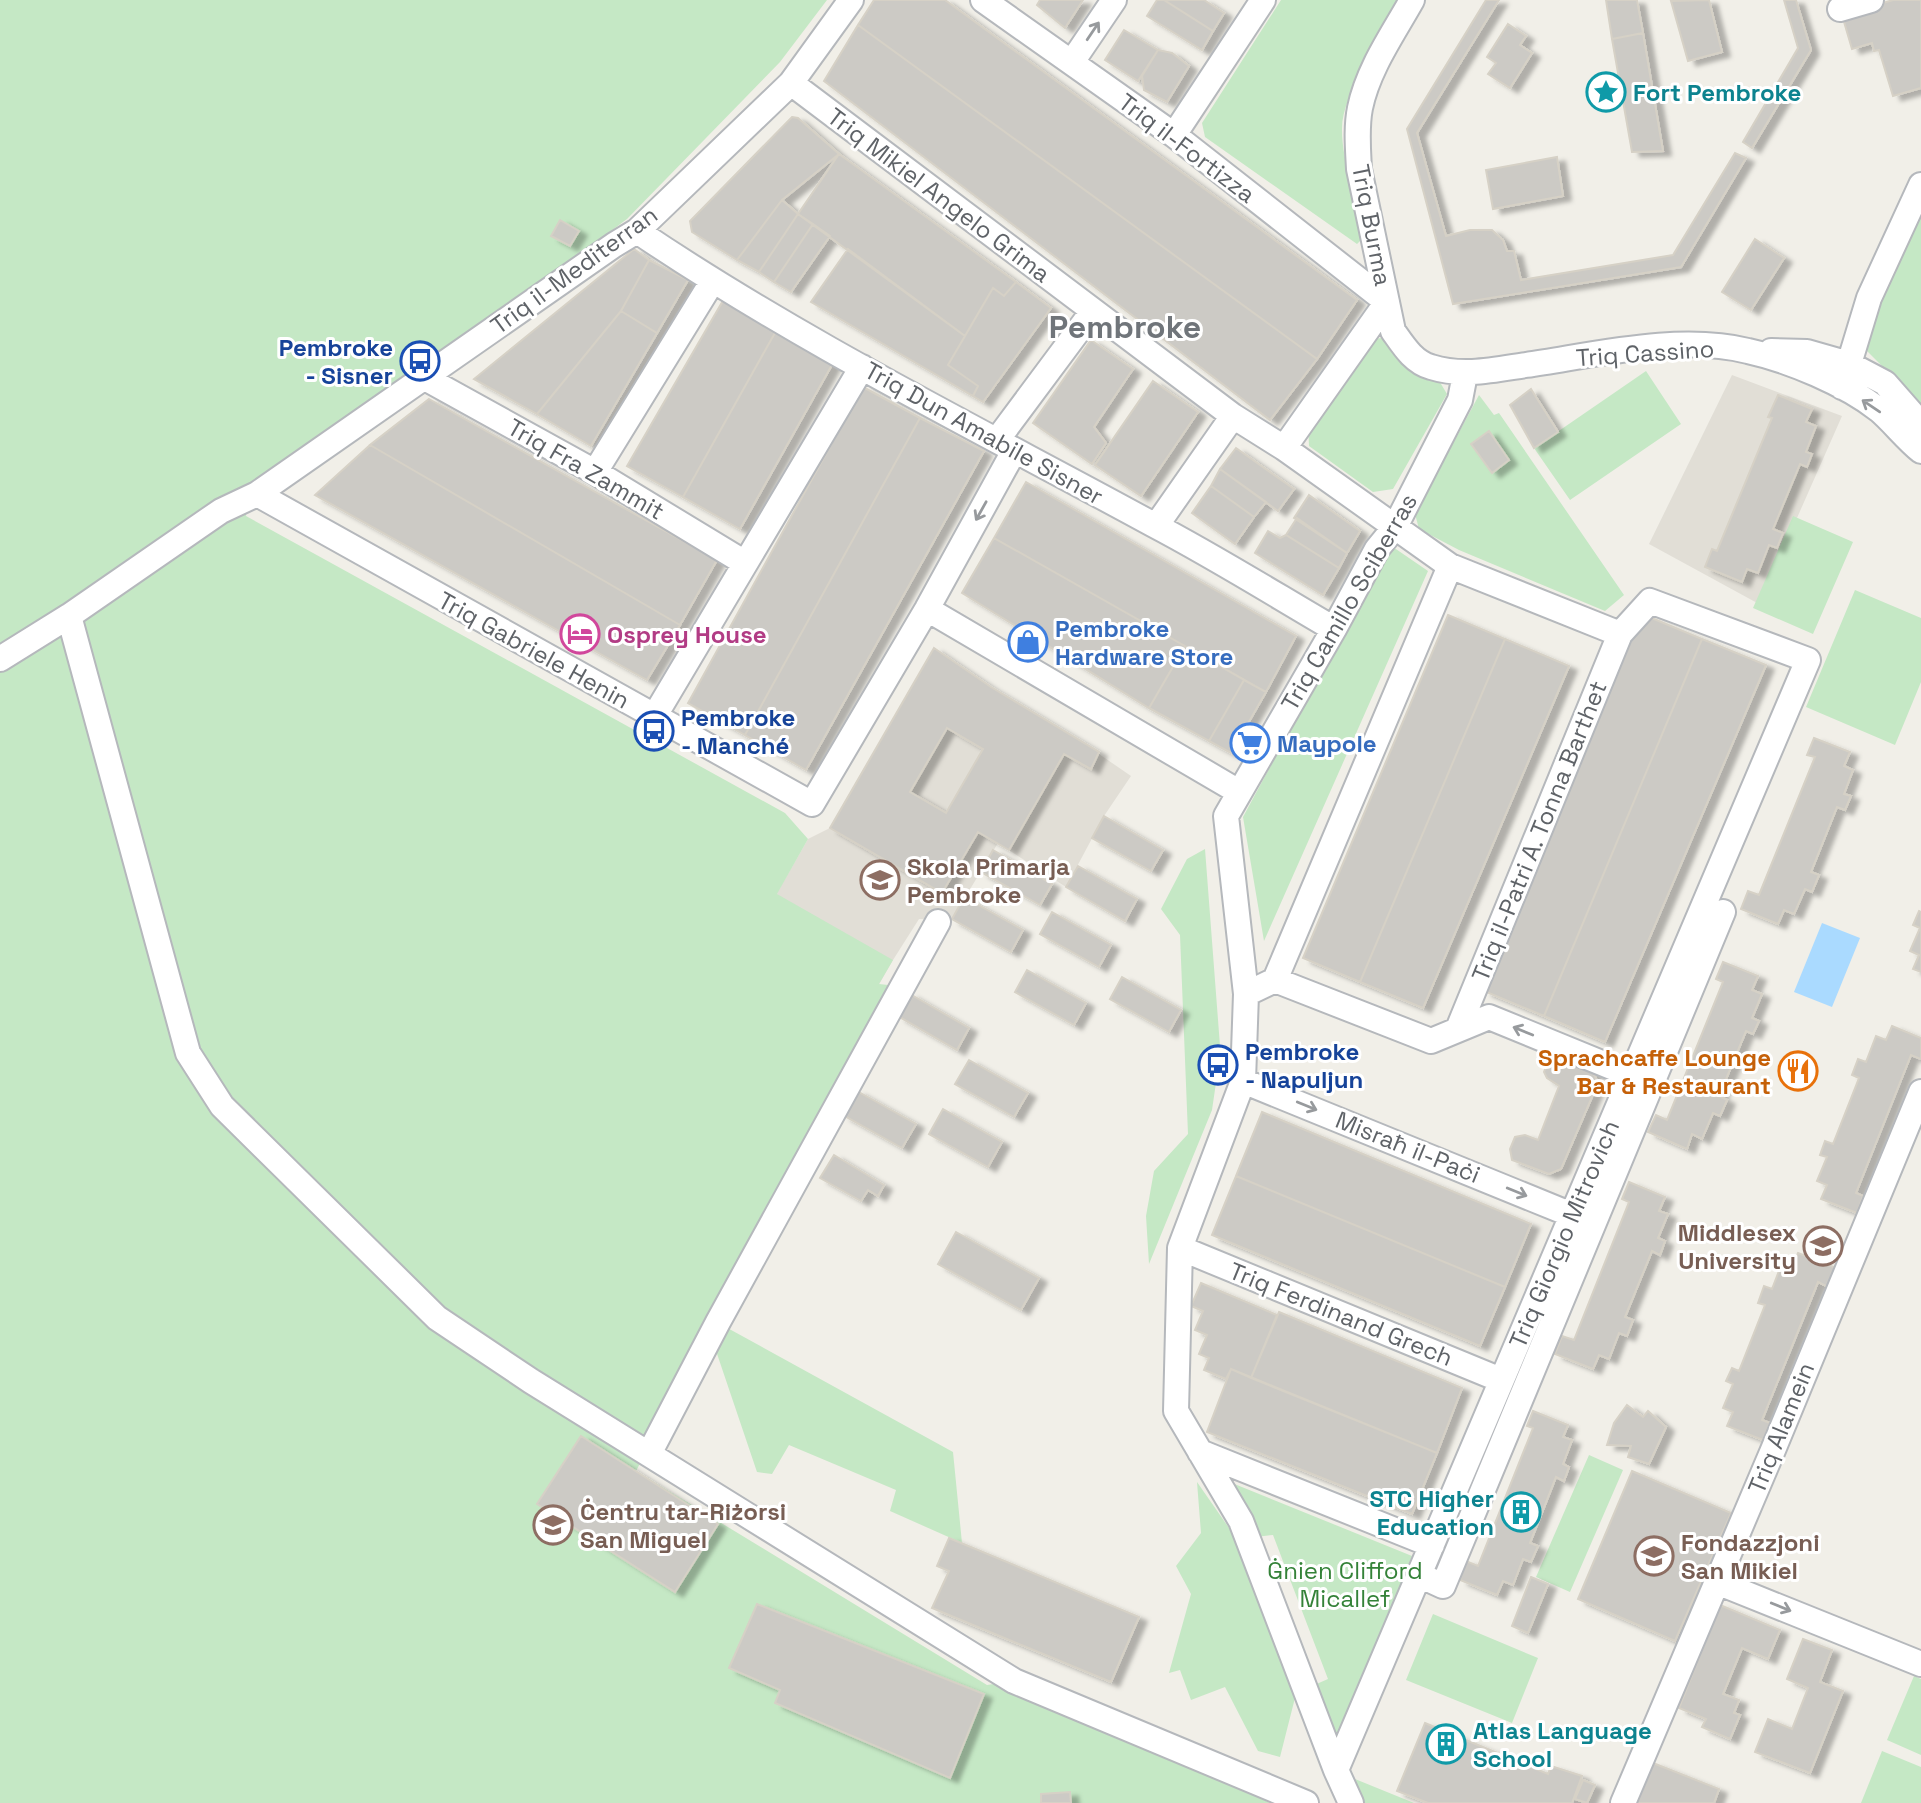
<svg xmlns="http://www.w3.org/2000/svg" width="1921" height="1803" viewBox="0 0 1921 1803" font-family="'Space Grotesk',sans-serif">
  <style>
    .education { fill: #e1ded6 }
    .green { fill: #c5e8c5 }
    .water { fill: #aadaff }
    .building { fill: #cccac5; stroke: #d6d1c6; stroke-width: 2; fill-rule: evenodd; filter: url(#shadow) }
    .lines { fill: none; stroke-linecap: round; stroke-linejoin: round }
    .minor-casing { stroke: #b5b8bc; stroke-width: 28 }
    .minor { stroke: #fff; stroke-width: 24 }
    .oneway { stroke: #979a9d }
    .labels { text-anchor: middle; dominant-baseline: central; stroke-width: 6; stroke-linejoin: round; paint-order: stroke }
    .culture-label { font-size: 24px; font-weight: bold; fill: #0d838f; stroke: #fff; text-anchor: start }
    .street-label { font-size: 24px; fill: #5f6368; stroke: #fff }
    .transit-label { font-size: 24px; font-weight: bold; fill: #164399; stroke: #fff; text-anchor: start }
    .shop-label { font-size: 24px; font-weight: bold; fill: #366cbe; stroke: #fff; text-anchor: start }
    .hotel-label { font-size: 24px; font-weight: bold; fill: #b23c85; stroke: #fff; text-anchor: start }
    .education-label { font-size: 24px; font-weight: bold; fill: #785e54; stroke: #fff; text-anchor: start }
    .food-label { font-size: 24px; font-weight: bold; fill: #c56008; stroke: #fff; text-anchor: end }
    .park-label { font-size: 24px; fill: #348238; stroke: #fff }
    .district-label { font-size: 32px; font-weight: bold; fill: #70757a; stroke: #fff }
  </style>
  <defs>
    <filter id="shadow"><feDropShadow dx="8" dy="4.5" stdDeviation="2" flood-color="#0004"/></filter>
  </defs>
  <rect width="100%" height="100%" fill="#f1efe8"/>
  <path class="education" d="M1732,375L1842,416L1759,604L1649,544Z
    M991,687L1099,752V754L1131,776L1104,816L1066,887L998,843L952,919H919L893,960L810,1104L777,893L808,839L830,828Z"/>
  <path class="green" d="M0,0H827L780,62L627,219L575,258L248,485L246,516L785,813L808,839L777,894L893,960L879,984L888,985L890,995L822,1117L636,1471L987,1685L1014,1681L1270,1803H0Z
    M1281,0H1404C1385,33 1341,93 1342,130C1342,163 1358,203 1366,235L1357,244L1205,137L1202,123Z
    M1921,203V405L1862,346Z
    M1383,338C1402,361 1407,373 1438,379L1447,394L1393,489L1373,492L1309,446L1308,424L1368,339Z
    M1646,371L1681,424L1570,500L1534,448Z
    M1479,395L1494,415L1499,413L1624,595L1605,611L1459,550L1419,529L1415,514Z
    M1793,516L1853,542L1813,634L1753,608Z
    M1390,545L1428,571L1264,941L1243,817Z
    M1855,590L1921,618V682L1895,745L1806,707Z
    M1205,849L1220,1046L1210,1050V1071L1217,1076L1212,1110L1149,1264L1146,1216L1154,1171L1188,1134L1180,935L1161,909L1187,859Z
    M722,1325L953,1452L962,1543L890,1511L896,1490L789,1445L772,1474L757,1472L712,1339Z
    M1589,1455L1623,1470L1570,1592L1536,1577Z
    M1197,1482L1236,1538L1297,1690L1280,1757L1258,1751L1225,1687L1191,1700L1180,1670L1169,1673L1191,1594L1176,1566L1201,1533Z
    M1232,1483L1412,1556L1338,1743L1312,1686L1328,1679L1273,1535L1256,1537Z
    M1433,1614L1538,1658L1512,1723L1406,1680Z
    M1914,1676L1921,1679V1755L1887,1740Z
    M1882,1751L1921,1767V1803H1861Z
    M1355,1779L1414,1803H1364Z"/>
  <path class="water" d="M1822,923L1860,938L1832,1007L1794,992Z"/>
  <path class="building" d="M874,0H945L1357,300L1317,359L858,25Z
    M1040,0H1083L1065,28L1037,5Z
    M1157,0H1164L1213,31L1202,50L1147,16Z
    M1164,0H1204L1224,13L1213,31Z
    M1486,0H1499L1417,133L1446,236L1470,230H1492L1503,240L1507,251H1514L1521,280L1673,255L1735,153L1746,158L1681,267L1453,304L1407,129Z
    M1606,0H1637L1643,33L1612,39Z
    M1709,0L1722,52L1688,61L1671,1Z
    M1784,0H1796L1811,50L1752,148L1743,142L1798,48Z
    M1893,0H1921V88L1893,96L1879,50L1874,51L1872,43L1852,49L1842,15Z
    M1508,24L1526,36L1520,45L1532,53L1510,88L1488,74L1496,63L1487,57Z
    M858,25L1317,359L1270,420L824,81Z
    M1124,30L1158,50L1138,81L1105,60Z
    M1643,33L1663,151L1632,152L1612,39Z
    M1158,50L1172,53L1189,66L1167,102L1144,90L1142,76Z
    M792,117L798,118L839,154L782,200L737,260L692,232L690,221Z
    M839,154L1016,282L1004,296L993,288L965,336L798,214Z
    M1557,157L1563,196L1493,209L1486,170Z
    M782,200L798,214L759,272L737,260Z
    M798,214L813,224L774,282L759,272Z
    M560,220L579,231L570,246L551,236Z
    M813,224L830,236L791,292L774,282Z
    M1755,239L1784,258L1751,310L1722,292Z
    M634,249L649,260L621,311L537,414L474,379Z
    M848,249L965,336L948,365L978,386L973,396L811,302Z
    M649,260L688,280L657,333L621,311Z
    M1016,282L1051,308L983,402L973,396L978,386L948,365L993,288L1004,296Z
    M724,299L776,331L683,497L627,466Z
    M621,311L657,333L591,446L537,414Z
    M776,331L833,363L740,529L683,497Z
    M1091,340L1133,369L1094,427L1106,443L1092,464L1033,423Z
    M1153,381L1198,412L1141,496L1095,465Z
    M863,387L920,418L745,735L688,703Z
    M1531,389L1558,432L1534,448L1510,405Z
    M1778,395L1812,409L1806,422L1816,426L1806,452L1812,454L1807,467L1800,464L1773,529L1783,533L1777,548L1769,545L1758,573L1747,569L1742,582L1705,567L1712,549L1717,551L1772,418L1768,417Z
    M429,399L717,560L680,625L370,445Z
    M920,418L984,451L806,770L745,735Z
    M1489,431L1509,460L1492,473L1471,444Z
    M370,445L680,625L647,680L315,495Z
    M1236,448L1294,489L1278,511L1220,469Z
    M1220,469L1266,502L1254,517L1211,486Z
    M1026,482L1296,636L1266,692L994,538Z
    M1211,486L1254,517L1235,544L1192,513Z
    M1309,495L1360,531L1347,553L1294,518Z
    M1297,518L1347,553L1339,568L1286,535Z
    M1268,531L1280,538L1286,535L1339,568L1323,595L1255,553Z
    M994,538L1185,646L1149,708L962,593Z
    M1642,614L1702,639L1544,1016L1484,991Z
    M1448,615L1505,639L1360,982L1303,958Z
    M1505,639L1569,666L1423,1008L1360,982Z
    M1702,639L1766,665L1605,1042L1544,1016Z
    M1185,646L1244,680L1209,741L1149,708Z
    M934,648L991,687L1099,752L1091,769L1064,754L1009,850L978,832L942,893L830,828ZM947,728L983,749L946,813L910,792Z
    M1244,680L1266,692L1231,753L1209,741Z
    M1814,738L1850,752L1844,766L1853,770L1844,794L1851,796L1845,810L1837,807L1811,872L1819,875L1812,892L1805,889L1794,914L1784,910L1778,924L1741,909L1748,891L1759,895L1815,757L1807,755Z
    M1104,816L1163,850L1151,871L1092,838Z
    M993,850L1052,884L1040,905L981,872Z
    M1078,866L1137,899L1125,921L1066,887Z
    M964,897L1023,930L1011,952L952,919Z
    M1919,911L1921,912V972L1913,969L1919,955L1910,951L1920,928L1913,925Z
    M1052,912L1111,945L1099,967L1040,934Z
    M1723,962L1758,976L1752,990L1762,994L1752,1018L1759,1021L1753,1034L1746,1031L1719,1096L1727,1100L1720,1116L1713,1113L1702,1139L1692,1134L1687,1149L1648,1132L1656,1115L1667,1120L1723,982L1716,979Z
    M1027,970L1086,1003L1074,1025L1015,992Z
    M1122,977L1181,1010L1169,1032L1110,999Z
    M910,994L969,1028L957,1050L898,1016Z
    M1892,1026L1921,1038V1059L1911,1055L1856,1193L1863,1196L1857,1213L1821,1199L1827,1185L1817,1181L1827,1157L1820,1155L1825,1141L1833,1144L1859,1078L1852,1075L1858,1059L1866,1062L1876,1036L1886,1040Z
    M1555,1056L1593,1072L1598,1083L1561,1169L1549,1174L1512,1160L1510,1149L1515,1137L1525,1135L1538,1140L1559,1086L1547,1078L1544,1072L1549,1059Z
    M969,1060L1028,1093L1014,1117L955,1084Z
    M857,1091L916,1124L902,1148L843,1115Z
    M943,1109L1002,1142L988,1167L929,1134Z
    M1262,1112L1531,1224L1505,1287L1236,1176Z
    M834,1155L884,1185L878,1196L868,1190L861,1201L820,1178Z
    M1236,1176L1505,1287L1480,1346L1212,1235Z
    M1629,1182L1665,1197L1659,1211L1668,1214L1658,1238L1665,1241L1660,1255L1652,1251L1625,1317L1633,1320L1627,1336L1619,1333L1609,1359L1599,1355L1593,1369L1555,1354L1562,1336L1574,1340L1629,1202L1622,1199Z
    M956,1232L1039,1278L1021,1310L938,1264Z
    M1798,1253L1836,1268L1828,1287L1818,1282L1762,1420L1770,1423L1763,1440L1727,1426L1733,1412L1723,1408L1733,1384L1726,1381L1732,1368L1739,1371L1765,1305L1758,1303L1764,1286L1772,1289L1782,1263L1792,1267Z
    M1201,1283L1277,1315L1251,1378L1231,1369L1226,1379L1204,1370L1209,1358L1199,1354L1207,1335L1195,1330L1203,1311L1191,1306Z
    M1279,1312L1462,1388L1437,1453L1251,1378Z
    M1231,1369L1437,1453L1412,1514L1207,1432Z
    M1627,1405L1643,1417L1648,1411L1666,1427L1649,1464L1628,1457L1631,1446L1607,1445L1614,1423Z
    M1533,1411L1568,1425L1563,1437L1572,1440L1563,1464L1569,1467L1564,1481L1556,1477L1530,1543L1538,1546L1531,1562L1523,1559L1513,1585L1503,1581L1497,1595L1460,1580L1466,1561L1478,1566L1533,1428L1527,1426Z
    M581,1436L718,1524L675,1592L537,1504Z
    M1632,1471L1731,1513L1675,1641L1578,1599Z
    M949,1538L1139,1617L1111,1682L932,1608L949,1571L937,1566Z
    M1531,1577L1548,1584L1528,1633L1512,1626Z
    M757,1604L984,1694L950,1778L775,1703L780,1690L729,1668Z
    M1720,1605L1780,1630L1768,1659L1742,1648L1723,1694L1739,1700L1734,1713L1740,1715L1730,1739L1702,1727L1706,1719L1679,1708Z
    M1803,1639L1832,1650L1820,1682L1843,1691L1810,1773L1755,1752L1768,1719L1792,1729L1808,1688L1787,1679Z
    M1425,1723L1548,1774L1551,1766L1582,1776L1572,1803H1428L1397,1791Z
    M1653,1763L1719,1789L1714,1803H1637Z
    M1583,1780L1595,1785L1587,1803L1575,1799Z
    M1070,1792L1071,1803H1041V1794Z"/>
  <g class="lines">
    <g class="minor-casing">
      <path id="minor" d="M983,0L1174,135L1387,302L1284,448
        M1412,0C1393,34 1368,69 1360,108C1356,128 1358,149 1359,169L1393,331C1403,345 1413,362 1431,367C1463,377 1493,370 1526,365C1595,355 1679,334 1748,351C1789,360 1846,384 1879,410C1894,423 1906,439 1921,451
        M1840,9L1871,0
        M1072,62L1114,0
        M791,83L1233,416L1284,448L1450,566L1620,634L1650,601L1808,660L1336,1770
        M1174,135L1263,0
        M637,231C801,342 980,430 1154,525C1215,557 1274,594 1334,629
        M1771,351L1807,352L1849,364L1885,383L1921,424
        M425,378L595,472L745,563
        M1842,387L1869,298L1921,185
        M997,440L1093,311
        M595,472L712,282
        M257,494L812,804L927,609L1014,451
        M1156,526L1233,416
        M927,609L1239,792
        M69,616L188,1053L222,1106L437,1318L531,1381L1014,1681L1306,1803
        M0,659L69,616L221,511L257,494L614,245L637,231L791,83L851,0
        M654,717L862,367
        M1275,980L1431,1041L1489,1017L1631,1075
        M1246,994L1275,980L1450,566
        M1458,1029L1620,634
        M1243,1081L1572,1215
        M1180,1248L1501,1380
        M1200,1452L1432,1545
        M649,1454L718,1322L938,922
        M1419,1575L1443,1586L1723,912
        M1717,1582L1921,1664
        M1351,1803L1336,1770L1241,1521L1176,1411L1180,1248L1243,1081L1246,994L1226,816L1334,629L1377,549L1395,527L1460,400L1465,374
        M1623,1803L1773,1450L1921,1092"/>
    </g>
    <use href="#minor" class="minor"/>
  </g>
  <defs><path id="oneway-shaft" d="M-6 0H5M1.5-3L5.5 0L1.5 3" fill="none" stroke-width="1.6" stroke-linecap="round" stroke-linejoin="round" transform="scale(1.75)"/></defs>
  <g class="oneway">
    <use href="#oneway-shaft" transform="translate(1093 31) rotate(-56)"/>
    <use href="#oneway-shaft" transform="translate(1871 406) rotate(-146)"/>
    <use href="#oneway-shaft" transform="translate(981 511) rotate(119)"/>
    <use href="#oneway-shaft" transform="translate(1523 1031) rotate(-158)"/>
    <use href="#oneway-shaft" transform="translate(1307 1106) rotate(22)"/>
    <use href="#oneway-shaft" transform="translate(1517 1192) rotate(22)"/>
    <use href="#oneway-shaft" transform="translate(1781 1607) rotate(22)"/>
  </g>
  <defs>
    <g id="sight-ring" transform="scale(2.0125)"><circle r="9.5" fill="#fff" stroke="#0f9aa8" stroke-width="1.5"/><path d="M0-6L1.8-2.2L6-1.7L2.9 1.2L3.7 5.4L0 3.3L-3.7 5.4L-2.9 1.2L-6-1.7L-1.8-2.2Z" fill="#0f9aa8"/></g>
    <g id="bus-ring" transform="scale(2.0125)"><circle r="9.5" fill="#fff" stroke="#1a4fb4" stroke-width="1.5"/><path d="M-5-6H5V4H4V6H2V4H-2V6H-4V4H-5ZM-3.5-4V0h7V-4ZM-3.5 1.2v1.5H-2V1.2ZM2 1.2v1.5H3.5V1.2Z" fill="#1a4fb4"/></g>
    <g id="hotel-ring" transform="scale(2.0125)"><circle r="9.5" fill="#fff" stroke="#d1479c" stroke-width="1.5"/><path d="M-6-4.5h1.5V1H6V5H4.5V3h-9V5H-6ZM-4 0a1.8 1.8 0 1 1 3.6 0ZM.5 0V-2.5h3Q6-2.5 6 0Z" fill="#d1479c"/></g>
    <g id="shop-ring" transform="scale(2.0125)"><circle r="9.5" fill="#fff" stroke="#3f7fe0" stroke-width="1.5"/><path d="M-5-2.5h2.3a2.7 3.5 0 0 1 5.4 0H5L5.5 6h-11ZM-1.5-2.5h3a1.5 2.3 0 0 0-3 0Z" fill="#3f7fe0"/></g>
    <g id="supermarket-ring" transform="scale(2.0125)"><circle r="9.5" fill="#fff" stroke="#3f7fe0" stroke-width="1.5"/><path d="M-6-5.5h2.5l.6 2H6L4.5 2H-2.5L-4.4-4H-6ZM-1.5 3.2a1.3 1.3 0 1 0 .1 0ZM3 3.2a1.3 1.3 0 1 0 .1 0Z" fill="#3f7fe0"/></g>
    <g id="school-ring" transform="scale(2.0125)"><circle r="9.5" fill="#fff" stroke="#8d6e63" stroke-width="1.5"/><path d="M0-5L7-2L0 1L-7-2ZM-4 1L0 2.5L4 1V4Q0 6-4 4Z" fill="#8d6e63"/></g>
    <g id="restaurant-ring" transform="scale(2.0125)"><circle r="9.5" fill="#fff" stroke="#e8710a" stroke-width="1.5"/><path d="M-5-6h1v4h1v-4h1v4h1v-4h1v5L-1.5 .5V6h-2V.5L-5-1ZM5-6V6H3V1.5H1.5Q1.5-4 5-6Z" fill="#e8710a"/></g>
    <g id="building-ring" transform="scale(2.0125)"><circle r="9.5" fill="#fff" stroke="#0f9aa8" stroke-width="1.5"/><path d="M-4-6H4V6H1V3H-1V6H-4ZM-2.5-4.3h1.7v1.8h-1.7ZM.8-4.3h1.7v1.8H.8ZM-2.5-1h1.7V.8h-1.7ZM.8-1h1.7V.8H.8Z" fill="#0f9aa8"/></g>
  </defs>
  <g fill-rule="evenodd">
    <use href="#sight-ring" x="1606" y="92"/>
    <use href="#bus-ring" x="420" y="361"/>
    <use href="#hotel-ring" x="580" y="634"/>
    <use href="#shop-ring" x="1028" y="642"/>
    <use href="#bus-ring" x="654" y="731"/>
    <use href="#supermarket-ring" x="1250" y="743"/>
    <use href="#school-ring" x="880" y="880"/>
    <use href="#bus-ring" x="1218" y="1065"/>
    <use href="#restaurant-ring" x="1798" y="1071"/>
    <use href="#school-ring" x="1823" y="1246"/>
    <use href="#building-ring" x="1521" y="1512"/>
    <use href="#school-ring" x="553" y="1525"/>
    <use href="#school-ring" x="1654" y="1556"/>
    <use href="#building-ring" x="1446" y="1744"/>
  </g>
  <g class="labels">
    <g class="culture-label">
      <text x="1633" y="92">Fort Pembroke</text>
      <text x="1494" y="1498" text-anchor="end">STC Higher<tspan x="1494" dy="28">Education</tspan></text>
      <text x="1473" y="1730">Atlas Language<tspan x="1473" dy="28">School</tspan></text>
    </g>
    <g class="street-label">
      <text transform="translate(1187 148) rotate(37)">Triq il-Fortizza</text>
      <text transform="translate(939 195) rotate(37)">Triq Mikiel Angelo Grima</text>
      <text transform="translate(1372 225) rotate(79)">Triq Burma</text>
      <text transform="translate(574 270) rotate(-36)">Triq il-Mediterran</text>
      <text transform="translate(1645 353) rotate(-4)">Triq Cassino</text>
      <text transform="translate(984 433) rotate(29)">Triq Dun Amabile Sisner</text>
      <text transform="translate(586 469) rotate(30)">Triq Fra Zammit</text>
      <text transform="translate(1349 602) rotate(-60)">Triq Camillo Sciberras</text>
      <text transform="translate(534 650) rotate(29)">Triq Gabriele Henin</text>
      <text transform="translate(1539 831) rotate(-68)">Triq il-Patri A. Tonna Barthet</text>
      <text transform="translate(1408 1147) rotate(22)">Misraħ il-Paċi</text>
      <text transform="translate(1564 1234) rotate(-67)">Triq Giorgio Mitrovich</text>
      <text transform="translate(1341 1314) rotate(22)">Triq Ferdinand Grech</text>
      <text transform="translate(1781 1428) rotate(-68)">Triq Alamein</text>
    </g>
    <g class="transit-label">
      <text x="393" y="347" text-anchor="end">Pembroke<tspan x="393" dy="28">- Sisner</tspan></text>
      <text x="681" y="717">Pembroke<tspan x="681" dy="28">- Manché</tspan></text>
      <text x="1245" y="1051">Pembroke<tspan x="1245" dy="28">- Napuljun</tspan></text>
    </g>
    <g class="shop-label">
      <text x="1055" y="628">Pembroke<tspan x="1055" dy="28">Hardware Store</tspan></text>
      <text x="1277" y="743">Maypole</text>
    </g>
    <g class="hotel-label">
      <text x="607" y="634">Osprey House</text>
    </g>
    <g class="education-label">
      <text x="907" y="866">Skola Primarja<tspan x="907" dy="28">Pembroke</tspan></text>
      <text x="1796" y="1232" text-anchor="end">Middlesex<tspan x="1796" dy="28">University</tspan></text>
      <text x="580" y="1511">Ċentru tar-Riżorsi<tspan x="580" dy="28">San Miguel</tspan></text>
      <text x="1681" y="1542">Fondazzjoni<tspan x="1681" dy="28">San Mikiel</tspan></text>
    </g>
    <g class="food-label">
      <text x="1771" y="1057">Sprachcaffe Lounge<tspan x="1771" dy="28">Bar &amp; Restaurant</tspan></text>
    </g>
    <g class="park-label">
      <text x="1345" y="1570">Ġnien Clifford<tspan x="1345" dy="28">Micallef</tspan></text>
    </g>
    <g class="district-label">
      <text x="1125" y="327">Pembroke</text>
    </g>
  </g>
</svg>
